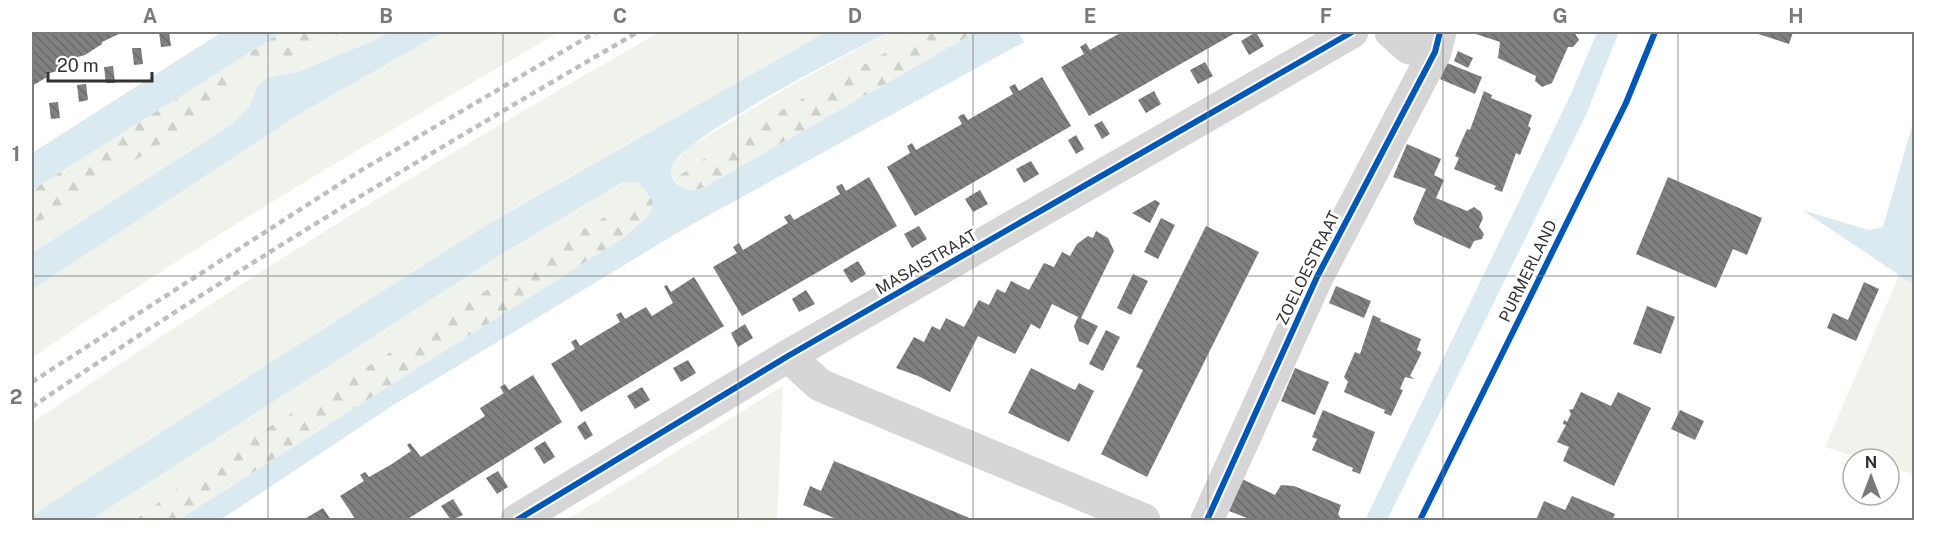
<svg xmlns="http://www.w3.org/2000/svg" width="1946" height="552" viewBox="0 0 1946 552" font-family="'Public Sans',sans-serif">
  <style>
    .green { fill: #f0f3ec }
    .forest { fill: url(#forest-firs) }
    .water { fill: #dbeaf1 }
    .building { fill: url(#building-back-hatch) }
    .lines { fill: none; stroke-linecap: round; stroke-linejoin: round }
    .street { stroke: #d6d6d6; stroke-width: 33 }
    .rail { stroke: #bebebe; stroke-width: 4.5; stroke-dasharray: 6 4.5; stroke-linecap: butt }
    .cycleway-casing { stroke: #fff; stroke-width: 10 }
    .cycleway { stroke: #0057b8; stroke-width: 6 }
    .grid { fill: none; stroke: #7a7a7a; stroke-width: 1.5; stroke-opacity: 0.55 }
    .labels { text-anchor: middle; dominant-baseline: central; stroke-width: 6; stroke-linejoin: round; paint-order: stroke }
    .street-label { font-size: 16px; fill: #323232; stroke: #fff }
    .neatline { fill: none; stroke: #7a7a7a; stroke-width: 2 }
    .grid-label { font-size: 20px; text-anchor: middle; font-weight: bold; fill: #7a7a7a }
  </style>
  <defs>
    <pattern id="forest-firs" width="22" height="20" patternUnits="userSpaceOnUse" patternTransform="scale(1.5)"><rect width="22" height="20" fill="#f0f3ec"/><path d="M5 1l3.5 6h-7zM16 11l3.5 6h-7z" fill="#ced1cb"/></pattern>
    <pattern id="building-back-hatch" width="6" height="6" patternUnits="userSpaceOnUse" patternTransform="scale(1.5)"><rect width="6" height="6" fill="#808080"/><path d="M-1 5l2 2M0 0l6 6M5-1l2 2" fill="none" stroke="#696969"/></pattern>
  </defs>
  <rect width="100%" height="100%" fill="#fff"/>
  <path class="green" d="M343,32H388L373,41L297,72L267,79L258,86L249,107L232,124L32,253V226L220,106L238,88L232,63L246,54L262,63L292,56Z
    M443,32H559C381,136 201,240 32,358V290L301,113Z
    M660,32H826L490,223L32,516V423C235,284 446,153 660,32Z
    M889,32H923L754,125L674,179L671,174L672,164L689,147L795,83Z
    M623,182H638L649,193L574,234L394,350L214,461L135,520H91L495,258Z
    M1899,275L1914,285V474L1889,466V459H1864L1825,447Z
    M783,386L777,520H566Z"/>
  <path class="forest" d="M282,32H343L292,56L262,63L246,54Z
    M923,32H976L703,188C691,191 680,191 674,179L754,125Z
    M232,63L238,88L220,106L32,226V190Z
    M649,193L653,201L651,213L623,238L178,520H135L214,461L394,350L574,234Z"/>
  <path class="water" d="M222,32H282L32,190V153Z
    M388,32H443L301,113L32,290V253L232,124L249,107L258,86L267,78L297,72L373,41Z
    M826,32H889C851,51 689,134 673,164C668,172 673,183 681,187C689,191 695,190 703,188L976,32H1018L1024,42L682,230L395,404L220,520H178L623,238L651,213L653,201L638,182H623L495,258L91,520H32V516L83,482L490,223Z
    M1597,32H1619L1586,115L1387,520H1365L1571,94Z
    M1914,119V285L1802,210L1869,230L1883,227Z"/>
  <path class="building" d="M32,32H123L102,42V44L85,55L74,58V61L57,71L46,74L47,77L32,86Z
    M159,32H169L171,46L161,47Z
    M1122,32H1237L1089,116L1061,67L1084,54L1080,47L1086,43L1090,50Z
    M1256,32L1264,46L1249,55L1241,41Z
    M1470,32H1574L1579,40L1573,47H1568L1552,83L1542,87L1535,81L1536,76L1498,58L1500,42Z
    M1752,32H1793L1789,44Z
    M132,48H141L143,64L134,65Z
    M1458,51L1473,58L1468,68L1454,61Z
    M1205,62L1213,76L1198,84L1190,70Z
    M1447,63L1482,77L1475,94L1440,79Z
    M113,66L115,83H106L104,67Z
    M1042,77L1071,126L915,216L887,167L910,153L907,146L912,143L916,150L962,124L958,117L961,115L964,114L968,120L1013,94L1009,87L1015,84L1019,91Z
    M86,84L88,100L79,102L77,85Z
    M1154,91L1161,104L1146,113L1138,100Z
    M1484,91L1492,95L1491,98L1532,115L1528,126L1531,128L1520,155L1516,153L1502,192L1494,189L1496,186L1454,169L1459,158L1455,156L1467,129L1470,130Z
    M58,102L60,118L51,119L49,103Z
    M1102,121L1110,134L1102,139L1094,125Z
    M1076,135L1084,149L1076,154L1068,140Z
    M1407,144L1441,159L1434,175L1444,180L1436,198L1467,211L1474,207L1481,212L1483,218L1479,227L1484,234L1482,239L1474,241L1470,249L1415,224L1413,219L1426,189L1393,177Z
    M1031,161L1039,174L1024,183L1016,169Z
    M869,177L897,226L742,316L713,267L737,253L733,247L739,243L743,250L788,223L784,217L790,214L794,220L840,194L836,187L839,185L842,184L846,191Z
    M1668,177L1762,218L1747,255L1733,249L1716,288L1636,254Z
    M980,190L988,204L973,212L965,199Z
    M1155,200L1160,203L1150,223L1132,213Z
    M1161,218L1175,225L1158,259L1144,252Z
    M919,226L927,239L912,248L904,234Z
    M1206,226L1259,252L1147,477L1101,454L1143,370L1136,367Z
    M1096,231L1108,238L1114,251L1081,318L1098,326L1088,345L1079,341L1074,326L1078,317L1052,304L1040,329L1031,324L1015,354L978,336L950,392L918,376L896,368L914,337L924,342L932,326L940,330L946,318L964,327L979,300L989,305L997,289L1005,293L1011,281L1029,290L1044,263L1054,267L1062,252L1070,256L1077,244L1088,236L1093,238Z
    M858,261L866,274L851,283L843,270Z
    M1133,274L1148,281L1131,315L1117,308Z
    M694,277L724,326L581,412L551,364L575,349L571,342L576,339L580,346L620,322L616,315L621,312L625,319L646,307L652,316L673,303L664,286L667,285L671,292Z
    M1864,282L1879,289L1856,341L1827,328L1833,313L1848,320Z
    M1336,286L1371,301L1364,318L1329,303Z
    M806,290L815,304L799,312L792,299Z
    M1647,306L1675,317L1661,354L1633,344Z
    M1373,315L1381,319L1380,321L1421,339L1417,350L1421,352V354L1410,376L1414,379L1405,377L1400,389L1403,390L1391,416L1384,413L1385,410L1344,392L1348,382L1344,377L1355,352L1360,354Z
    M745,324L753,338L738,347L731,333Z
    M1106,330L1120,337L1103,371L1089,364Z
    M688,360L696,373L681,382L673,368Z
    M1031,368L1075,390L1079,383L1094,391L1069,442L1008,413Z
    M1295,368L1329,382L1315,415L1281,401Z
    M533,375L562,422L406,520H356L340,496L364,481L360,475L365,472L369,477L392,464L411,451L407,445L410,443L421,457L485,416L480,408L504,393L500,387L505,384L509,390Z
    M642,387L650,400L635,409L627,396Z
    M1581,392L1611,406L1618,392L1651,408L1614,486L1563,461L1569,447L1557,442L1566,425L1563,424L1564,420L1567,422L1571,414L1569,410L1573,409Z
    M1323,410L1375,432L1360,474L1352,471L1353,468L1312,450L1317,439L1312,437Z
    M1680,410L1704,421L1695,440L1671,429Z
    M585,421L593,435L585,440L577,427Z
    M545,441L555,457L544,464L534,448Z
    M834,461L861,472L974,520H839L803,505L810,486L821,491Z
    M498,471L508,487L497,494L486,478Z
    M1242,479L1275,495L1281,485L1294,486L1341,505L1338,514L1342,520H1252L1229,511Z
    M1572,496L1615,514L1612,520H1536L1544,501L1565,510Z
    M453,499L463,515L451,520L441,506Z
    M323,508L331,520H303Z"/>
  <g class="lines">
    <path class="street" d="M1391,32L1409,48L1435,52
      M788,356L820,385L1144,520
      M517,520L788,356L1352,32
      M1207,520L1317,277L1435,52L1440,32"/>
    <path class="rail" d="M32,382L360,171L596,32
      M32,407C228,273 433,151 638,32"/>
    <g class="cycleway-casing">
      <path id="cycleway" d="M517,520L788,356L1352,32
        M1207,520L1317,277L1435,52L1440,32
        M1420,520L1626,103L1655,32"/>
    </g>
    <use href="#cycleway" class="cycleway"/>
  </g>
  <path class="grid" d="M268,32V520M503,32V520M738,32V520M973,32V520M1208,32V520M1443,32V520M1678,32V520M32,276H1914"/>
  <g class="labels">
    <g class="street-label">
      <text transform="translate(926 262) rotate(-30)">MASAISTRAAT</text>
      <text transform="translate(1308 268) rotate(-64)">ZOELOESTRAAT</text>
      <text transform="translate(1528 271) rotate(-64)">PURMERLAND</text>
    </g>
  </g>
  <rect width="1946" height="552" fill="none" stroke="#ffffff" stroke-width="66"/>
  <g transform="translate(1871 477)"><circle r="28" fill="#ffffff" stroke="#adadad" stroke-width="1.5"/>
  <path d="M0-4.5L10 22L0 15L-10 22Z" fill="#7a7a7a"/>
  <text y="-9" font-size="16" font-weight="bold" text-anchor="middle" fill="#323232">N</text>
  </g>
  <path d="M48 72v9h104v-9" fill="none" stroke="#323232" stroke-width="3"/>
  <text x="57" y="72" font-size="18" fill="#323232" stroke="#ffffff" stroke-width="4.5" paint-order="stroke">20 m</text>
  <rect x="33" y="33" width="1880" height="486" class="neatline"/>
  <g class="grid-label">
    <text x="150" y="23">A</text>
    <text x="386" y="23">B</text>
    <text x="620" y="23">C</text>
    <text x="855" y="23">D</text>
    <text x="1090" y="23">E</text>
    <text x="1326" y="23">F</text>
    <text x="1560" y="23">G</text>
    <text x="1796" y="23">H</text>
    <text x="16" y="161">1</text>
    <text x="16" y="404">2</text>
  </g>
</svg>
